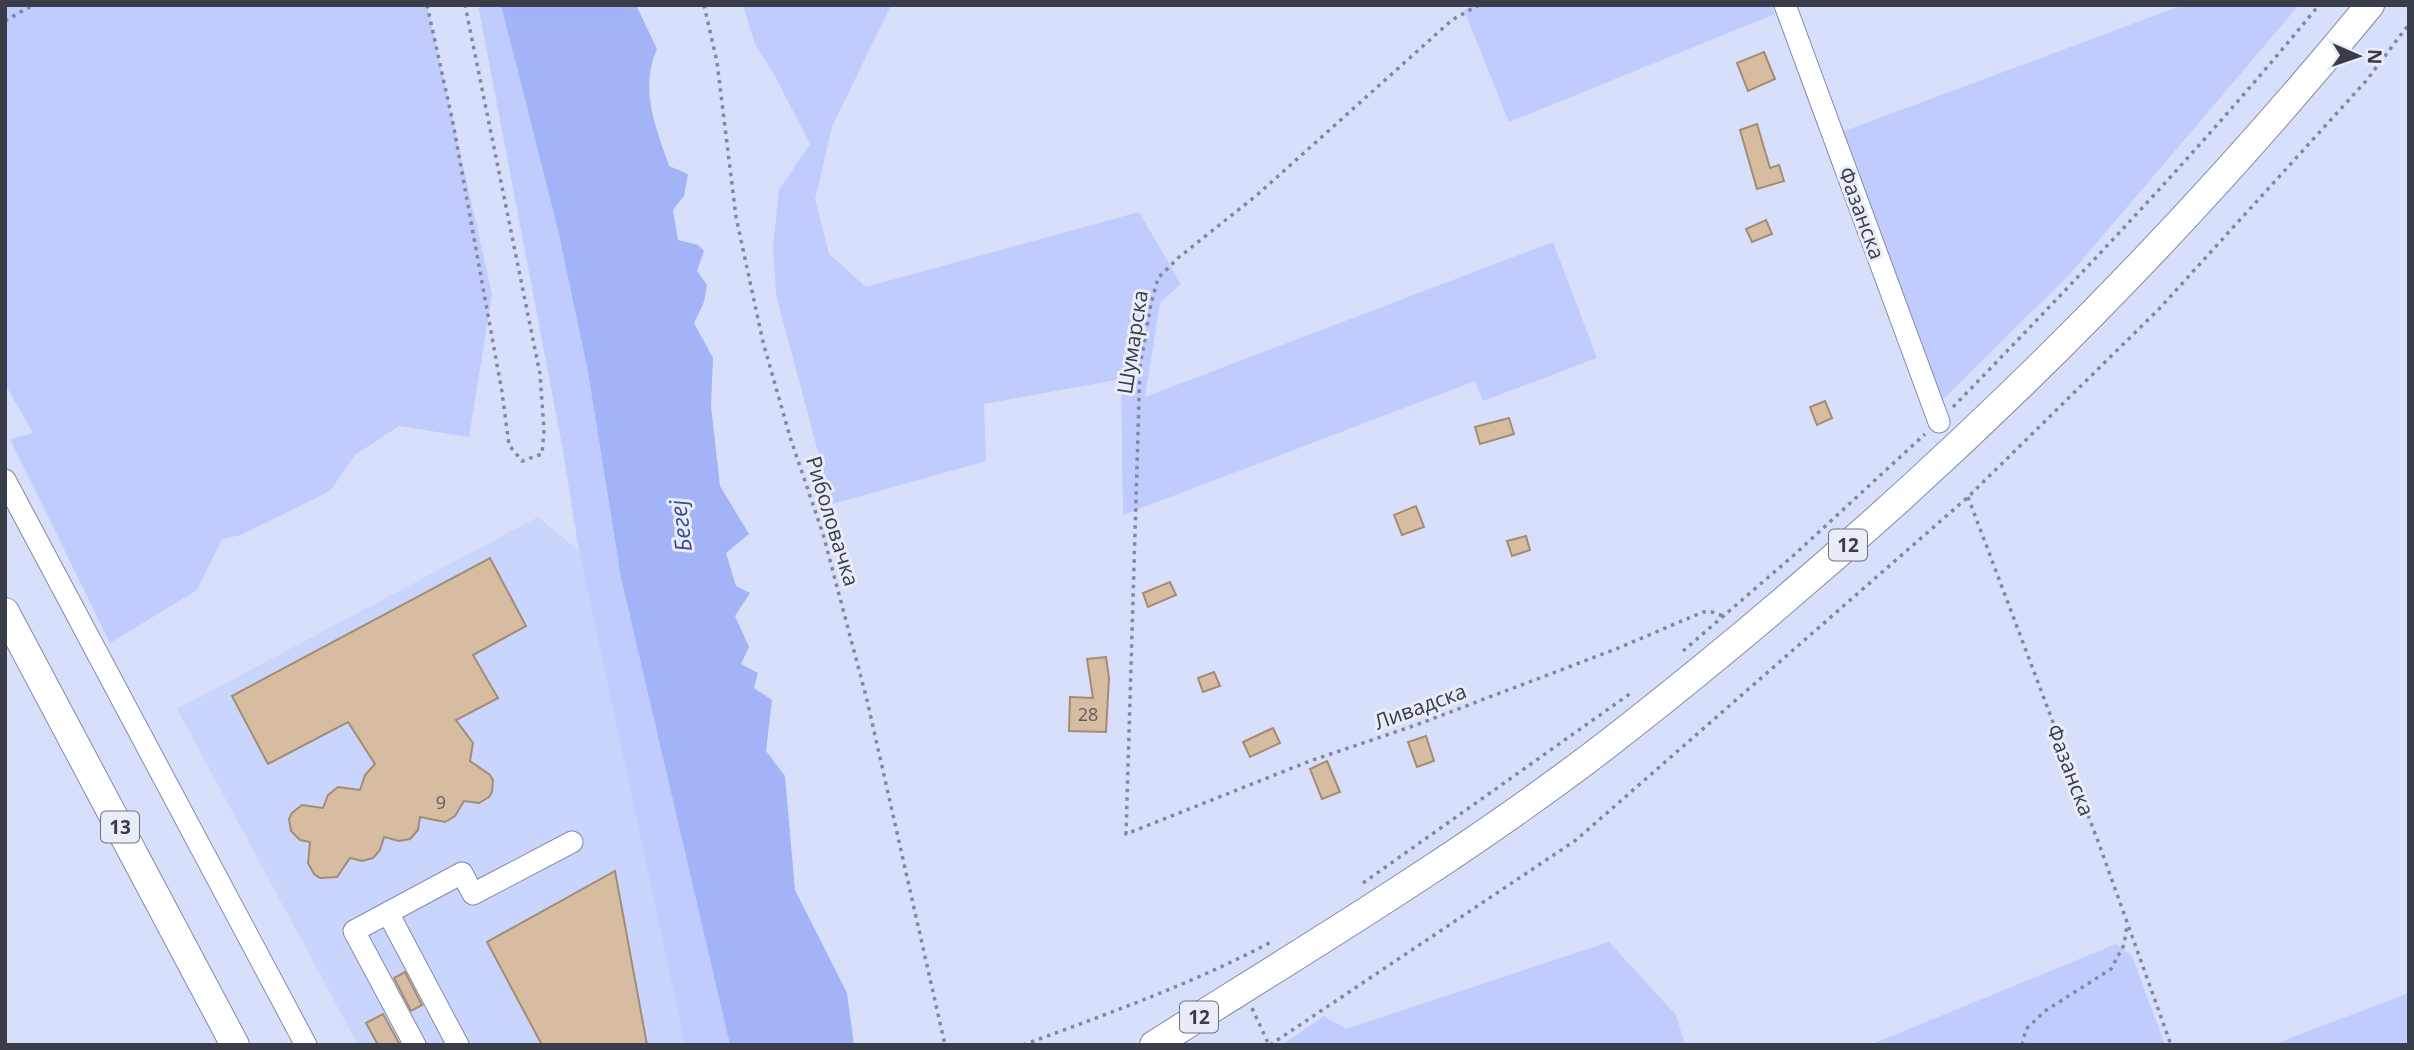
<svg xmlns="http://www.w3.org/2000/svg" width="2414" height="1050" viewBox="0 0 2414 1050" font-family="'Open Sans',sans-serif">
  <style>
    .built { fill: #cad5fd }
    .green { fill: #bfccfd }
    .water { fill: #a2b3f7 }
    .building { fill: #d6bda2; stroke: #a48c73; stroke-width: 2 }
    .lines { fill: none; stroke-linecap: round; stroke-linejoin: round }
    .minor-casing { stroke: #838ba9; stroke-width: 23 }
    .major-casing { stroke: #838ba9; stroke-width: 30 }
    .path { stroke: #83889c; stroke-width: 3.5; stroke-dasharray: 3.5 5; stroke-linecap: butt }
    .minor { stroke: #fff; stroke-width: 21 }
    .major { stroke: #fff; stroke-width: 28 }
    .labels { text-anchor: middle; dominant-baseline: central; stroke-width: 6; stroke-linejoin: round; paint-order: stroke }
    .number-label { font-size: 18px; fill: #605c5f }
    .shield { fill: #e9edfa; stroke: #6e717e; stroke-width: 2 }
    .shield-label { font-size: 19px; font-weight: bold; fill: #393c49 }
    .street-label { font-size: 21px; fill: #393c49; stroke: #e9edfa }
    .water-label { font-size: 23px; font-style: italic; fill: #3c4796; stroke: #e9edfa }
  </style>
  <rect width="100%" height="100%" fill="#d8dffa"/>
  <path class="built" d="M538,517L579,551L685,1045H358L177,709Z"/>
  <path class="green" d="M5,5H427L492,294L469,437L399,426L355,455L330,491L241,535L222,539L197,590L110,643L10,439L33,433L5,384Z
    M478,5H501L558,230L588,372L621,578L730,1045H685L579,551L562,445Z
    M743,5H891L832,127L815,199L829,254L866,287L1139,212L1181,284L1160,303L1145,397L1553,242L1597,358L1483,401L1475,381L1123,515L1121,379L984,404L986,461L832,504L776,295L773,247L779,190L810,144L775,76L755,44Z
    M1475,5H1772L1775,14L1509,122L1464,10Z
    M2183,5H2299L2071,273L1940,402L1842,132Z
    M1609,942L1676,1015L1685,1045H1282L1324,1016L1346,1029Z
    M2116,944L2132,956L2165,1045H1870Z
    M2409,993V1045H2272Z"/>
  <path class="water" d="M501,5H636L657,49C639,90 656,127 669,166L688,174L684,196L673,210L678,240L698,245L704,251L697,271L707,285L704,302L694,323L713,358L711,406L720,486L749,534L726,553L736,586L750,593L735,616L749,647L741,664L758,673L754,688L772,700L766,751L785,776L795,890L847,993L854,1045H730L621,578L588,372L558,230Z"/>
  <path class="building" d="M1764,52L1775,79L1748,91L1737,63Z
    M1757,124L1770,168L1779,165L1784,181L1757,189L1740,130Z
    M1766,220L1772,234L1752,242L1746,229Z
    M1825,401L1832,418L1817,425L1810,407Z
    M1509,418L1514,434L1480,444L1475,427Z
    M1416,506L1424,527L1402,535L1394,515Z
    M1526,536L1530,550L1512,556L1507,541Z
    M490,558L526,626L473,655L498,698L456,720L473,743L470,761L490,775L493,780L492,792L489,797L479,803L464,801L455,816L445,822L420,817L418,830L410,839L399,841L384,837L380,850L373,858L362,861L350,858L337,877L320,878L314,874L308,863L310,842L300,840L291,831L289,819L292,813L302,805L323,808L328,795L338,787L360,790L365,775L375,764L348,722L268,764L232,696Z
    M1170,582L1176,595L1148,607L1143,593Z
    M1106,657L1109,678L1106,732L1069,731L1070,697L1093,698L1087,659Z
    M1214,672L1220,686L1203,692L1198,678Z
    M1273,728L1280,743L1250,757L1243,742Z
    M1426,736L1434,761L1417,767L1408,742Z
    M1327,761L1340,792L1322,799L1310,769Z
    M615,871L647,1045H542L487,942Z
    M405,972L422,1005L411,1011L394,978Z
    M383,1014L400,1045H378L366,1023Z"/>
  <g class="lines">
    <g class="minor-casing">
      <path id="minor" d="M1785,5L1939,422
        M5,480L306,1045
        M388,913L458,1045
        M415,1045L354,931L462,873L473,894L572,842"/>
    </g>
    <g class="major-casing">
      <path id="major" d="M5,612L235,1045
        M1154,1045C1311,946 1472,850 1618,736C1894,520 2148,276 2370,5"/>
    </g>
    <path class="path" d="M427,5L453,123L502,392L509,445L522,461L542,454L544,430L540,374L465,5
      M704,5L717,62L736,217L763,342L790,437L823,534L867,700L945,1045
      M1479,5L1452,20L1257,195L1178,258L1158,278L1151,304L1140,366L1126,834L1310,761L1416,725L1616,649L1703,612H1712L1723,616
      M5,21L33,5
      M1953,407C2079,277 2204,146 2319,5
      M1968,497L2099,844L2171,1045
      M1683,651L1794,555L1925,434
      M1363,883L1631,693
      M1252,1008L1269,1045
      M1023,1045C1107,1014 1192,984 1271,942
      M1270,1045L1576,840L1968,497L2159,309L2366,81L2409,24
      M2022,1045L2026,1029L2045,1011L2111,969L2124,945L2127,925"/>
    <use href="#minor" class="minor"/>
    <use href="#major" class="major"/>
  </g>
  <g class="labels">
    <g class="number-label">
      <text x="1088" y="714">28</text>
      <text x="441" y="802">9</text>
    </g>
    <g class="shield">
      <rect x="1829" y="529.5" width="38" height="31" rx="5"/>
      <rect x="101" y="811.5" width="38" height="31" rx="5"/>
      <rect x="1180" y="1001.5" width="38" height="31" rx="5"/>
    </g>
    <g class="shield-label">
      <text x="1848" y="545">12</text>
      <text x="120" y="827">13</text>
      <text x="1199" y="1017">12</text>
    </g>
    <g class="street-label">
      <text transform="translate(1862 213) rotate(70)">Фазанска</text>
      <text transform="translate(1132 342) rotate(-81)">Шумарска</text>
      <text transform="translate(833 521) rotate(73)">Риболовачка</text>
      <text transform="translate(1420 706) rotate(-20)">Ливадска</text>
      <text transform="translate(2071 770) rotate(69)">Фазанска</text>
    </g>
    <g class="water-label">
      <text transform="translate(680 526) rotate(-97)">Бегеј</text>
    </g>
  </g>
  <rect width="2414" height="1050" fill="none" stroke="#393c49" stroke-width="14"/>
  <g transform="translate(2358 56) rotate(92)" stroke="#e9edfa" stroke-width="5" paint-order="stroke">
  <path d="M0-5L12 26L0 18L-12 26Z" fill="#393c49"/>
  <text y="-10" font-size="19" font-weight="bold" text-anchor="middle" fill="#393c49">N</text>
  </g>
</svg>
